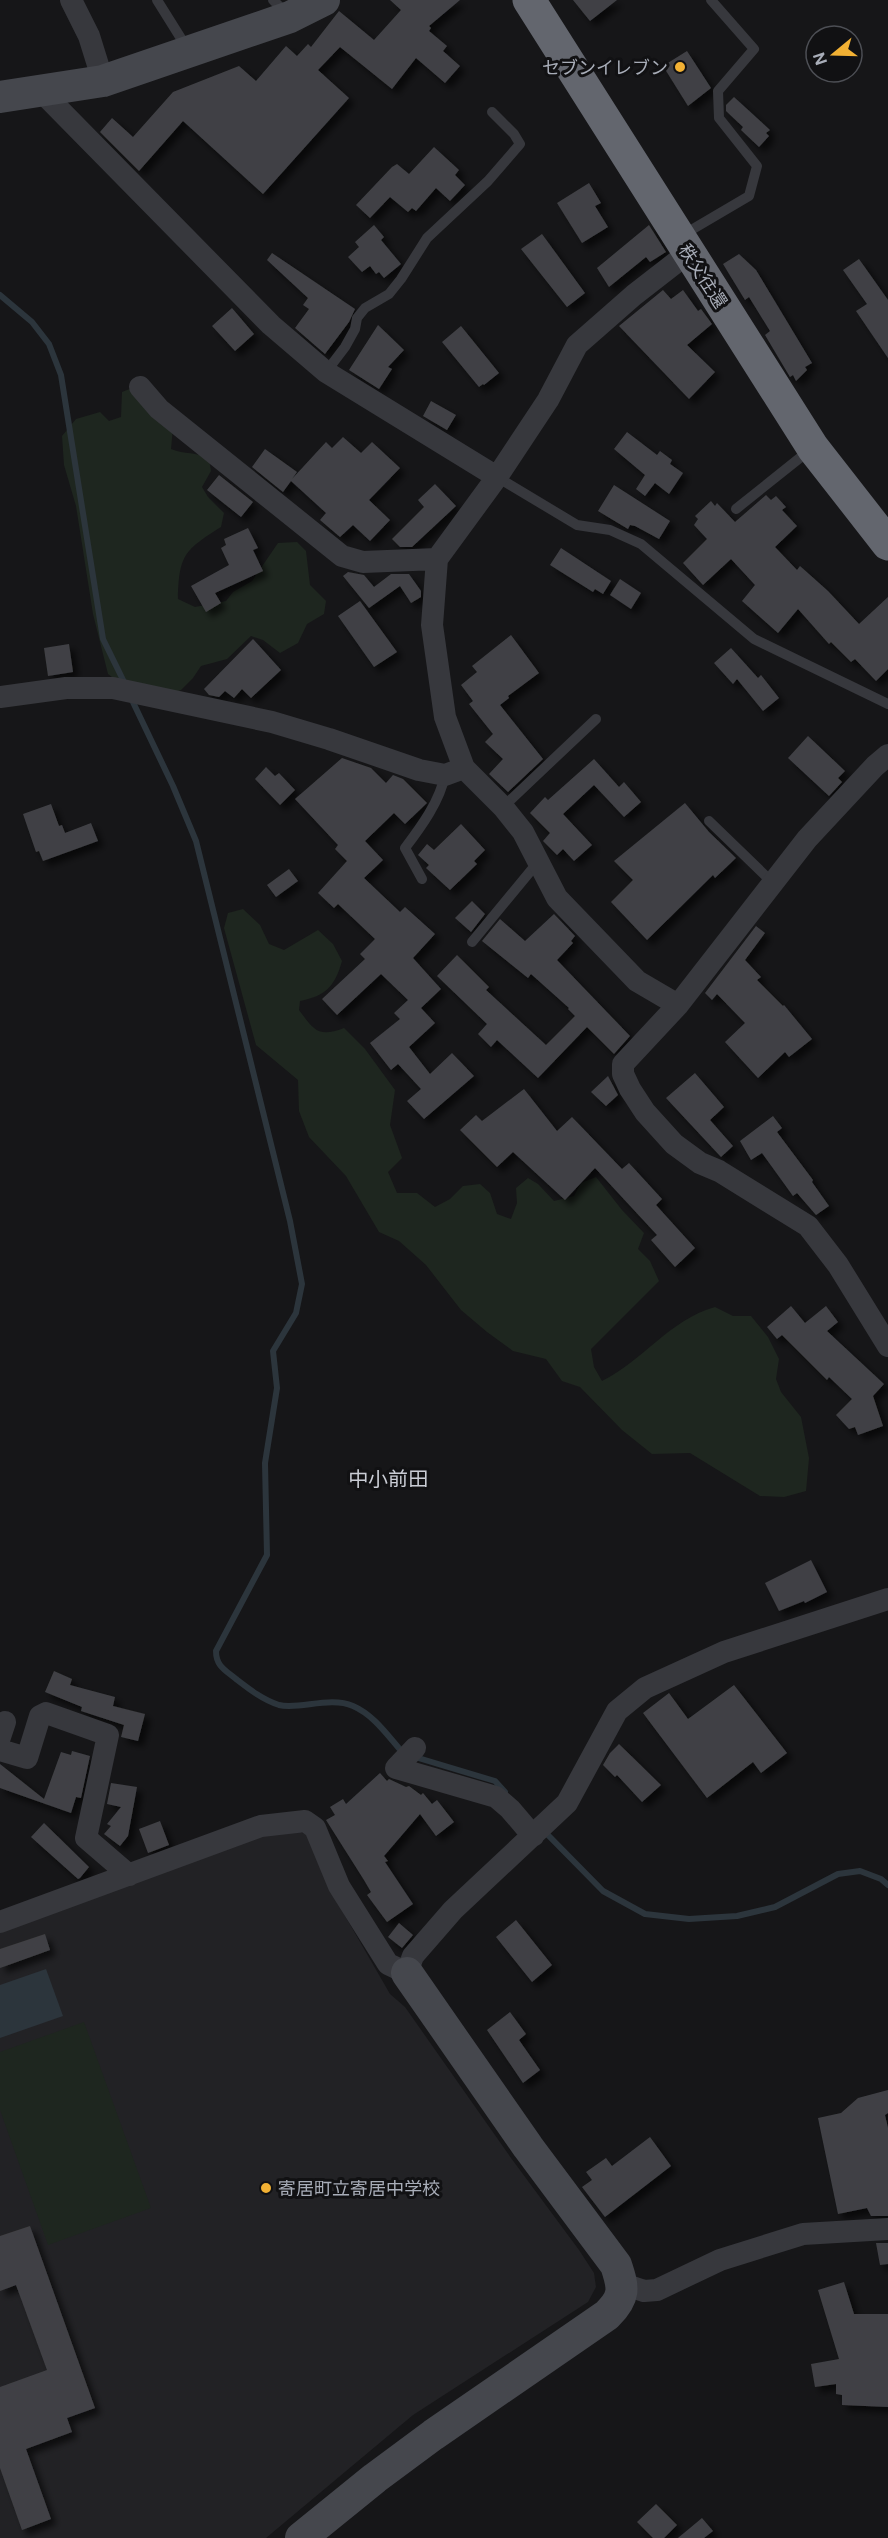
<svg xmlns="http://www.w3.org/2000/svg" width="888" height="2538" viewBox="0 0 888 2538" font-family="'Public Sans','Noto Sans JP',sans-serif">
  <style>
    .built { fill: #222225 }
    .green { fill: #1e261f }
    .water { fill: #2c353c }
    .lines { fill: none; stroke-linecap: round; stroke-linejoin: round }
    .stream { stroke: #2c353c; stroke-width: 6 }
    .building { fill: #404145; filter: url(#shadow) }
    .lane { stroke: #37383d; stroke-width: 10 }
    .street { stroke: #37383d; stroke-width: 22 }
    .secondary { stroke: #45474d; stroke-width: 32 }
    .highway { stroke: #63666e; stroke-width: 33 }
    .poi-dot { fill: #f2b134; stroke: #111113; stroke-width: 2 }
    .labels { text-anchor: middle; dominant-baseline: central; stroke-width: 6; stroke-linejoin: round; paint-order: stroke }
    .poi-label { font-size: 18px; fill: #a8adb8; stroke: #111113; text-anchor: end }
    .street-label { font-size: 18px; fill: #a8adb8; stroke: #111113 }
    .neighbourhood-label { font-size: 20px; fill: #c9ccd4; stroke: #111113 }
  </style>
  <defs>
    <filter id="shadow"><feDropShadow dx="5.5" dy="5.5" stdDeviation="3" flood-color="#0009"/></filter>
  </defs>
  <rect width="100%" height="100%" fill="#161618"/>
  <path class="built" d="M296,1830L307,1835L329,1888L390,1994L405,2007L511,2158L579,2250L594,2273L596,2287L588,2302L413,2415L266,2538H0V1931L266,1834Z"/>
  <path class="green" d="M132,388L173,427L171,449C185,455 196,451 209,459L211,471L202,487L208,497L224,513L221,527C185,550 179,554 178,599L195,607L226,601L233,592L252,581L278,543L297,542L306,551L310,585L326,601L324,614L307,624L298,643L280,653L263,640L251,636L227,659L201,666L193,678L181,690L167,695L117,681L108,674L93,614L76,506L64,465L62,436L76,419L100,412L109,421L121,417L122,392Z
    M243,909L260,925L269,944L284,950L318,930L333,944L342,961C335,986 326,996 300,1001L299,1010C314,1030 318,1038 344,1028L365,1049L395,1090L390,1125L402,1158L388,1172L397,1193H417L435,1207L450,1199L463,1186L480,1184L490,1193L497,1214L511,1219L517,1203L516,1188L528,1178L538,1184L554,1201L574,1196L581,1183L596,1177L622,1210L644,1233L638,1249L650,1261L659,1281L591,1349L594,1367L602,1381C643,1361 669,1320 715,1307L733,1316H751L768,1337L779,1359L776,1379L781,1392L801,1417L809,1458L806,1491L784,1497L760,1496L690,1453L652,1454L622,1430L580,1387L562,1381L546,1359L513,1351L487,1332L461,1310L426,1265L399,1241L379,1232L346,1176L309,1137L299,1111L298,1080L256,1045L224,928L228,913Z
    M84,2022L151,2208L48,2245L0,2110V2052Z"/>
  <path class="water" d="M46,1969L63,2016L0,2038V1985Z"/>
  <g class="lines">
    <path class="stream" d="M0,295L32,322L49,344L61,375L103,639L126,686
      M131,698L173,786L196,841L290,1221L302,1284L296,1313L273,1351L277,1388L265,1463L267,1555L216,1651C216,1666 225,1670 236,1679C249,1689 263,1700 279,1705C299,1710 330,1696 353,1706C374,1715 388,1736 403,1753
      M415,1757L495,1781L505,1792
      M544,1831L603,1891L645,1914L689,1919L737,1916L775,1907L838,1874L860,1871L881,1879L888,1885"/>
  </g>
  <path class="building" d="M390,0H460L429,26L431,28L429,31L447,46L443,51L460,66L445,83L416,58L392,89L340,47L318,70L349,98L263,194L183,121L139,171L100,132L112,118L133,137L173,92L239,66L256,81L286,46L297,56L308,44L311,47L339,11L374,40L401,10Z
    M573,0H617L590,21Z
    M687,51L711,88L688,106L663,66Z
    M734,97L770,130L766,133L769,136L759,147L741,130L743,127L726,111V105Z
    M434,147L459,170L455,175L465,185L450,201L436,188L416,211L412,208L408,212L390,197L370,218L356,205L392,167L397,164L409,174Z
    M589,183L601,203L595,206L608,227L582,243L557,203Z
    M374,225L384,237L381,240L401,264L384,278L379,272L376,274L370,266L362,272L348,257L359,247L355,242Z
    M649,225L666,252L650,262L646,257L609,287L597,268Z
    M542,234L585,293L567,307L521,249Z
    M272,253L355,309L349,322L325,354L295,328L309,309L303,305L308,298L267,260Z
    M739,254L756,270L812,363L805,367L807,370L796,381L793,375L790,377L765,335L770,331L749,297L745,300L723,264Z
    M859,259L888,300V358L856,311L867,304L843,270Z
    M663,290L671,299L683,290L698,311L701,309L712,324L687,345L715,372L689,399L619,326Z
    M232,308L254,334L235,351L212,326Z
    M378,325L404,350L388,367L392,369L379,389L349,370Z
    M461,326L499,373L484,385L483,384L479,387L442,342Z
    M431,401L456,415L447,430L423,416Z
    M627,432L657,455L660,451L672,460L670,464L683,473L669,494L655,483L645,496L636,489L645,475L614,449Z
    M343,437L361,453L372,442L400,468L369,500L390,520L370,541L353,525L340,537L320,520L326,513L291,481L283,492L252,467L265,449L297,472L292,479L326,442L332,448Z
    M219,475L253,502L241,517L207,490Z
    M435,484L456,506L412,547H400L392,539L424,507L418,500Z
    M614,485L670,521L659,539L635,526L630,525L628,529L598,511Z
    M766,495L771,500L776,496L786,507L782,510L797,526L775,547L797,570L800,566L828,591L859,624L888,597V669L876,681L855,659L851,662L831,642L829,644L798,609L778,633L742,601L755,585L731,559L703,585L683,563L707,539L694,525L698,519L695,516L711,501L715,506L717,503L735,522Z
    M248,528L258,548L253,550L263,571L215,593L221,603L206,612L191,586L229,565L221,548L226,545L224,539Z
    M561,548L611,581L603,594L595,589L593,592L550,565Z
    M348,572L364,575L374,587L391,574H409L421,591V597L411,603L400,586L369,608L343,576Z
    M620,579L641,593L631,609L610,595Z
    M360,601L397,652L374,667L338,616Z
    M511,635L539,673L508,696L509,698L500,705L543,759L508,792L489,774L503,759L485,742L493,734L469,704L473,701L461,685L477,672L472,666Z
    M253,639L281,670L251,698L242,689L234,698L225,691L219,697L209,695L204,689Z
    M69,644L73,672L48,676L44,648Z
    M731,648L758,678L761,675L779,698L763,711L737,679L733,684L714,663Z
    M808,736L845,771L838,778L842,782L829,796L788,758Z
    M342,758L371,768L386,783L393,775L403,779L427,803L405,824L394,813L365,841L383,860L364,878L400,912L405,907L435,934L413,958L441,989L421,1008L435,1023L409,1047L430,1074L452,1053L474,1076L424,1119L407,1101L421,1089L398,1064L391,1070L370,1043L400,1019L394,1013L408,1000L381,974L337,1015L322,999L365,959L360,954L375,939L338,904L334,908L318,893L347,861L335,849L338,845L295,799Z
    M594,759L619,787L624,782L641,802L624,817L594,785L563,814L592,845L574,861L563,849L557,855L543,841L550,833L530,813L545,797L548,800Z
    M266,767L275,776L279,773L295,790L280,805L255,779Z
    M685,803L709,832L736,858L715,878L713,875L647,940L611,902L633,880L614,861Z
    M51,804L59,826L62,825L65,833L91,823L98,841L43,861L39,851L36,852L23,814Z
    M461,824L485,850L474,861L477,864L450,890L426,868L429,865L418,855L427,844L434,850Z
    M289,869L298,881L276,897L267,885Z
    M472,901L485,914L471,932L455,918Z
    M554,914L575,936L571,941L573,943L557,960L630,1036L614,1054L587,1027L538,1078L497,1040L491,1047L478,1034L487,1024L437,976L457,955L489,987L486,990L546,1045L575,1016L568,1009L569,1008L531,974L528,978L482,941L500,919L525,941Z
    M756,926L765,933L745,960L761,977L757,980L783,1006L784,1005L812,1039L789,1057L785,1052L758,1078L725,1042L745,1023L717,994L712,1000L705,993Z
    M695,1073L724,1107L710,1120L733,1146L721,1157L666,1098Z
    M608,1076L618,1095L606,1106L591,1092Z
    M524,1089L557,1131L572,1117L622,1169L629,1163L662,1199L656,1205L695,1248L675,1267L651,1240L657,1235L595,1168L565,1200L513,1152L497,1167L460,1130L476,1115L482,1121Z
    M773,1116L782,1128L777,1132L813,1180L812,1182L829,1206L816,1215L797,1193L793,1196L762,1153L751,1160L740,1141Z
    M791,1306L805,1323L826,1306L838,1322L827,1331L884,1384L873,1396L883,1426L858,1435L855,1427L849,1429L836,1415L852,1399L829,1377L827,1380L782,1335L777,1339L767,1327Z
    M811,1560L827,1592L805,1603L804,1601L779,1611L765,1583Z
    M54,1671L72,1679L70,1685L115,1697L113,1706L145,1714L138,1741L121,1737L124,1725L81,1711L82,1707L45,1692Z
    M734,1685L787,1753L761,1773L753,1762L707,1798L643,1713L669,1693L688,1719Z
    M619,1744L661,1785L642,1802L617,1775L615,1777L603,1765L610,1753Z
    M72,1751L90,1756L81,1798L76,1797L71,1813L0,1788V1764L44,1799L61,1752L71,1755Z
    M380,1773L387,1781L389,1779L406,1787L409,1786L421,1795L423,1793L432,1804L437,1800L454,1822L436,1836L420,1814L384,1856L388,1861L385,1862L413,1904L387,1922L367,1895L371,1892L364,1880L326,1820L335,1815L330,1807L343,1799L346,1804Z
    M111,1783L137,1787L128,1836L120,1846L104,1834L111,1826L107,1824L121,1807L107,1804Z
    M160,1821L169,1845L148,1853L139,1829Z
    M44,1823L89,1867L80,1878L78,1879L31,1837Z
    M516,1920L552,1965L532,1982L496,1937Z
    M399,1923L413,1935L402,1948L388,1937Z
    M45,1934L50,1950L0,1968V1949Z
    M510,2012L526,2034L519,2040L540,2070L523,2083L487,2030Z
    M888,2090V2113L885,2115L888,2128V2216H871L867,2208L838,2214L818,2118L841,2113L858,2098Z
    M650,2137L671,2166L605,2217L582,2187L592,2180L586,2172L606,2158L612,2166Z
    M30,2226L95,2408L67,2418L72,2432L26,2449L51,2519L22,2530L0,2468V2387L47,2370L16,2285L0,2291V2236Z
    M876,2243H888V2264L880,2265Z
    M844,2282L854,2314H888V2407L842,2405V2395L836,2394V2384L815,2387L811,2364L839,2359L818,2290Z
    M656,2504L677,2525L664,2538H653L637,2522Z
    M702,2518L713,2531L704,2538H678Z"/>
  <g class="lines">
    <path class="lane" d="M157,0L187,48
      M273,0L287,14
      M681,236L749,196L757,166L719,118L718,91L754,49L711,0
      M326,372L345,347L355,329L357,318L365,308L389,294L401,279L427,238L488,181L520,144L514,134L492,112
      M497,477L577,525L610,530L641,544L754,639L888,704
      M736,509L811,449
      M503,807L596,719
      M709,821L773,883
      M422,879L405,848C421,827 440,801 445,775
      M472,942L538,862"/>
    <path class="street" d="M71,0L89,36L103,81
      M42,92L271,325L326,372L497,477
      M140,387L159,409L342,556L363,562L437,559
      M0,697L66,688H113L272,722L329,739L419,770L445,775L464,768
      M888,755L875,766L807,839L678,1005L623,1064V1074L630,1089L645,1112L674,1144L700,1163L719,1171L808,1226L838,1265L888,1346
      M678,1005L637,981L557,898L523,832L503,807L464,768L445,717L432,625L437,559L497,477L548,400L577,345L634,295L688,253
      M0,1737L5,1722
      M415,1748L396,1768L496,1797L510,1809L533,1836
      M0,1750L27,1758L40,1716L46,1713L108,1735L86,1838L129,1875
      M0,1922L261,1826L305,1821L315,1828L339,1886L388,1964L407,1973L413,1956L453,1910L567,1803L617,1711L645,1688L724,1652L888,1599
      M623,2284L644,2291L657,2290L720,2260L803,2234L888,2229"/>
    <path class="secondary" d="M0,97L103,81L290,17L324,0
      M301,2538L375,2478L433,2435L607,2315C625,2297 624,2289 616,2265L528,2147L407,1973"/>
    <path class="highway" d="M529,0L813,448L888,544"/>
  </g>
  <g class="poi-dot">
    <circle cx="680" cy="67" r="6"/>
    <circle cx="266" cy="2188" r="6"/>
  </g>
  <g class="labels">
    <g class="poi-label">
      <text x="668" y="67">セブンイレブン</text>
      <text x="278" y="2188" text-anchor="start">寄居町立寄居中学校</text>
    </g>
    <g class="street-label">
      <text transform="translate(703 276) rotate(57)">秩父往還</text>
    </g>
    <g class="neighbourhood-label">
      <text x="388" y="1479">中小前田</text>
    </g>
  </g>
  <g transform="translate(834 54) rotate(251)"><circle r="28" fill="#111113" stroke="#4d4f55" stroke-width="1.5"/>
  <path d="M0-4.5L10 22L0 15L-10 22Z" fill="#f2b134"/>
  <text y="-9" font-size="16" font-weight="bold" text-anchor="middle" fill="#a8adb8">N</text>
  </g>
</svg>
